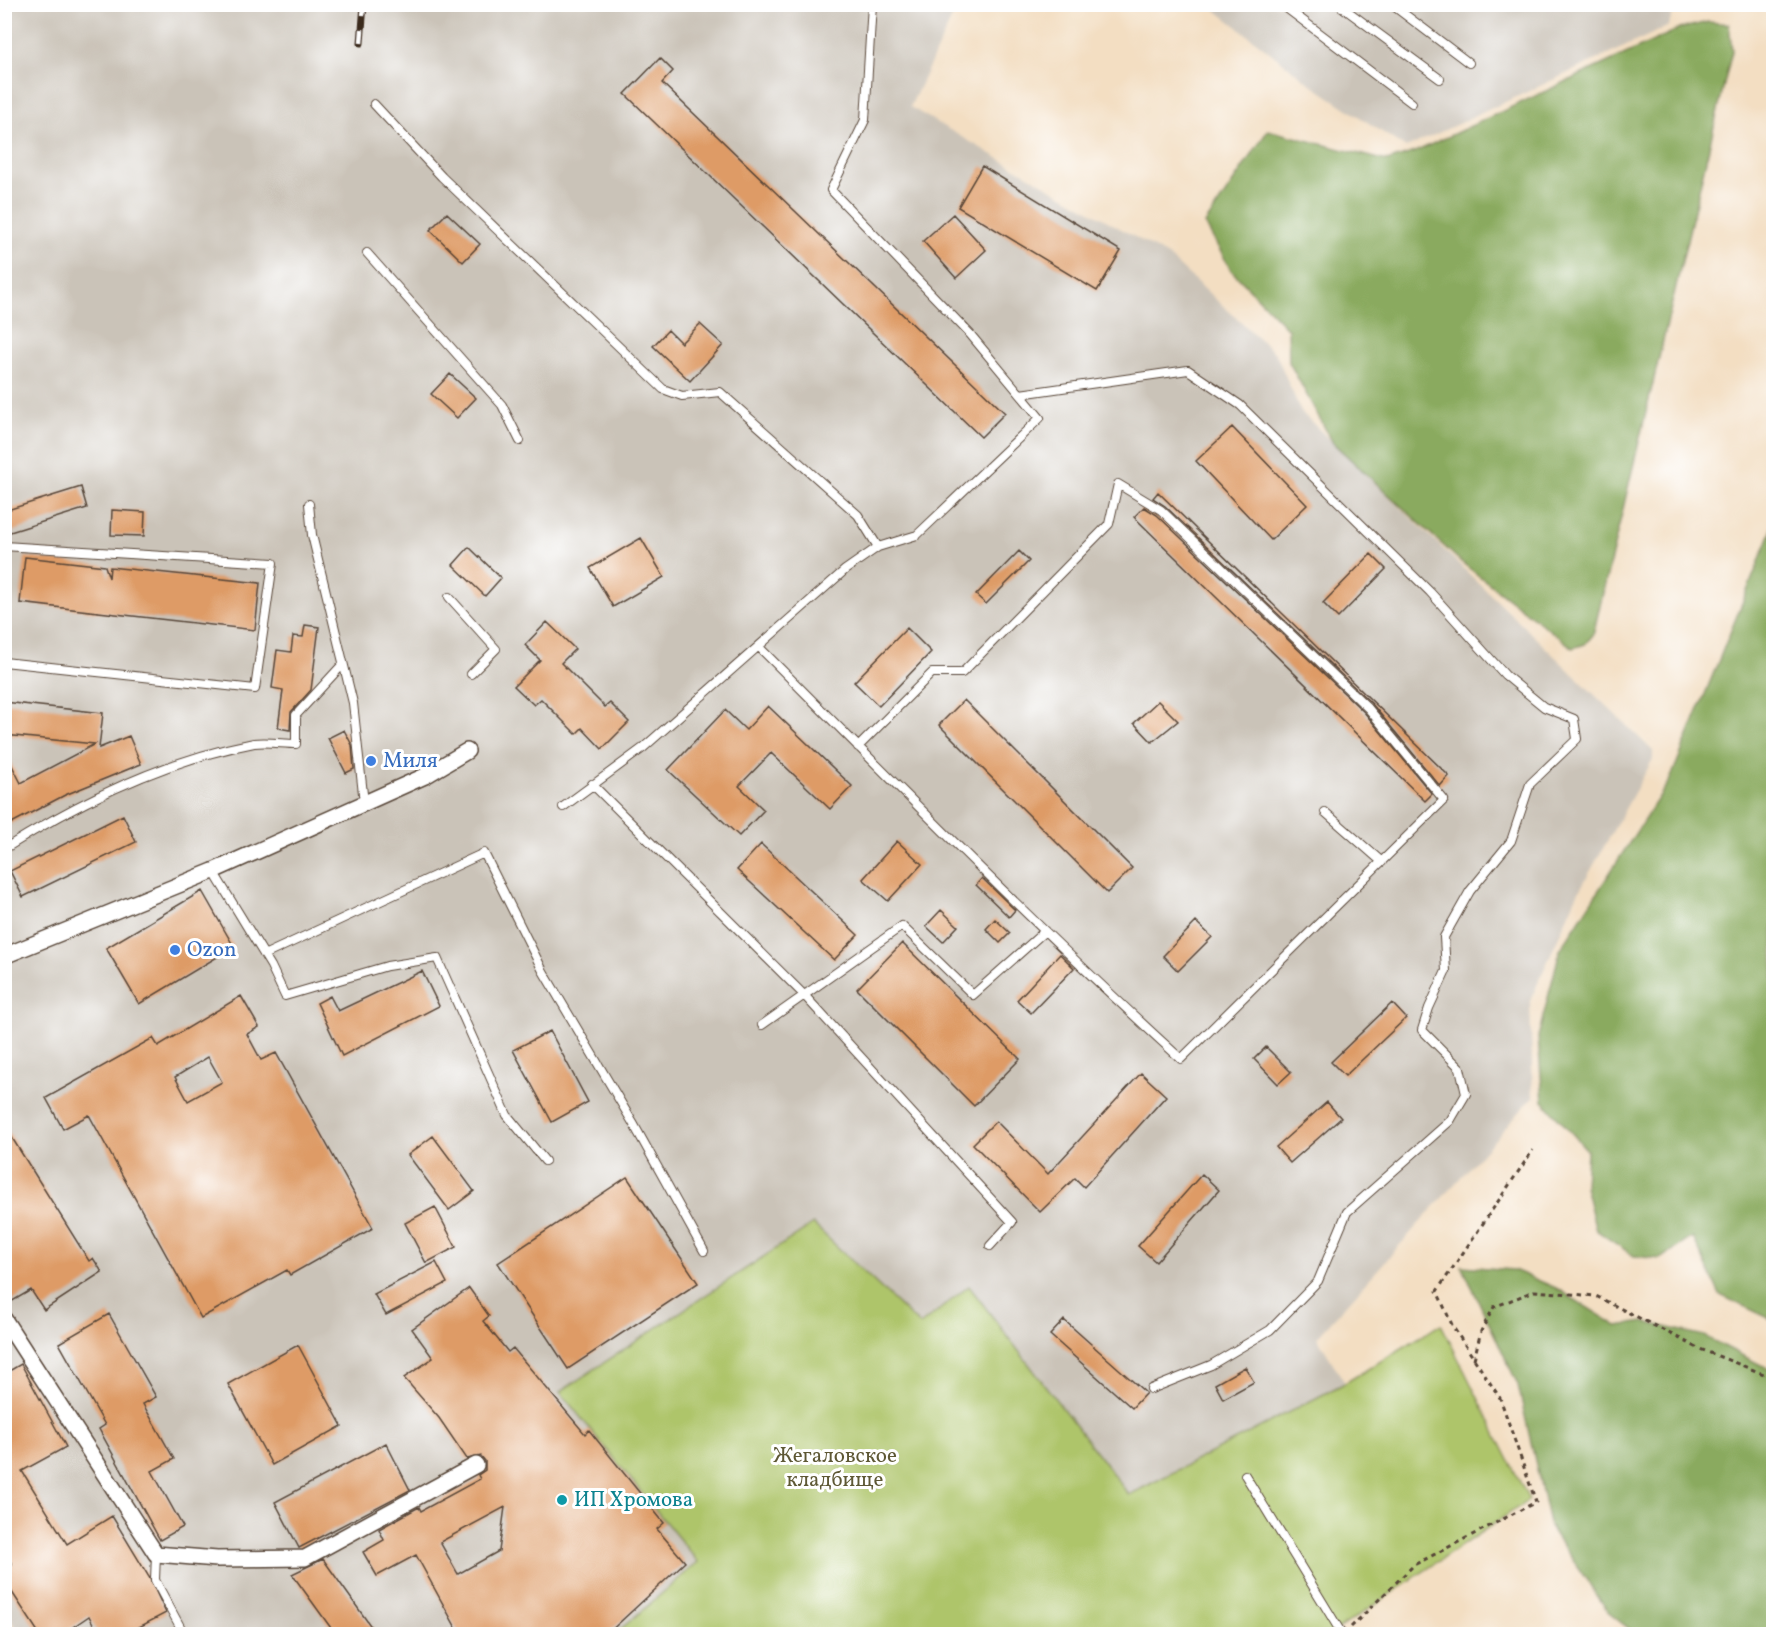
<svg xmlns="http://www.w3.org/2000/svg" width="1778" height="1639" viewBox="0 0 1778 1639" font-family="Vollkorn,serif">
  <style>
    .industrial { fill: #cac3b8 }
    .green { fill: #aec56a; stroke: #747844; stroke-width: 1.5 }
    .forest { fill: #8aaa5e; stroke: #626a3e; stroke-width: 1.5 }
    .building { fill: #de9b66; fill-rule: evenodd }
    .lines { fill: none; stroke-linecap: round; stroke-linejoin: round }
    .lane-casing { stroke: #574537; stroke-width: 10 }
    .street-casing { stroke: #574537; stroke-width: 18 }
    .path { stroke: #574537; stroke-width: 3; stroke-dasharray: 4.5 4.5; stroke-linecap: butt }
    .lane { stroke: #fff; stroke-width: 8 }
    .street { stroke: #fff; stroke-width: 15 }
    .rail-casing { stroke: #3b2a1e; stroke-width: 7 }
    .rail { stroke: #fff; stroke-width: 4.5; stroke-dasharray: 14; stroke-linecap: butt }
    .shop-dot { fill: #3f7fe0; stroke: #fff; stroke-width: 2 }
    .culture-dot { fill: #0f9aa8; stroke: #fff; stroke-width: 2 }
    .labels { text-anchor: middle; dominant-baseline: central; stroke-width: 6; stroke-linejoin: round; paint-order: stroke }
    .shop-label { font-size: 21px; fill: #366cbe; stroke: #fff; text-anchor: start }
    .park-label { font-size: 21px; fill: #5e5835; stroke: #fff }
    .culture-label { font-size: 21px; fill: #0d838f; stroke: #fff; text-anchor: start }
  </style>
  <rect width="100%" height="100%" fill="#fff"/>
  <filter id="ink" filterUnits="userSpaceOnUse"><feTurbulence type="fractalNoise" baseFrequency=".0167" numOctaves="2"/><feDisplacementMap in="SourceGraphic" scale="12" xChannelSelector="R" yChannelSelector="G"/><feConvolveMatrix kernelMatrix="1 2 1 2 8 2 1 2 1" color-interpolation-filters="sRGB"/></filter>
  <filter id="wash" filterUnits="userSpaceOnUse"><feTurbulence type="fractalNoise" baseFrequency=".008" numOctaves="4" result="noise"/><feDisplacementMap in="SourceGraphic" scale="24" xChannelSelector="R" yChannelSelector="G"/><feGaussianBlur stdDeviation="1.35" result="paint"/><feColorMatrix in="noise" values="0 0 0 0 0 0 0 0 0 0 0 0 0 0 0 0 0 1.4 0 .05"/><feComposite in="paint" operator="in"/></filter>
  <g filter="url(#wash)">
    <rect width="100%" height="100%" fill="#f3dec2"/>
    <path class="industrial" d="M4,5H958L910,107L1168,256L1276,354L1301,412L1653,751V759L1577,895L1530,1001L1533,1097L1317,1337L1345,1383L1129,1495L970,1287L920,1325L813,1225L698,1562L615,1634H19L4,1609Z
      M1209,5H1674L1669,26L1406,148L1316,88Z"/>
    <path class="green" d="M813,1224L920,1325L969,1286L1129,1495L1345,1383L1441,1324L1529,1500L1331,1634H615L698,1562L560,1392Z"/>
    <path class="forest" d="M1708,22L1729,24L1732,51L1593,635L1585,644L1573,648L1461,562L1333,443L1289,362L1288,329L1231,270L1205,224L1268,130L1387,161L1415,152L1679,29Z
      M1773,515L1774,1320H1773L1720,1295L1693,1237L1660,1259L1634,1256L1596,1230L1585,1186L1587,1150L1543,1101L1538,1037L1560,950L1670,780L1771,532Z
      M1462,1266L1514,1270L1556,1288L1617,1326L1644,1322L1704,1336L1773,1371V1634H1636L1610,1614L1550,1527L1518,1385Z"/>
    <g id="blocks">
      <path class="building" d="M660,58L673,71L662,83L1005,413L981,437L625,94Z
        M982,166L1121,251L1097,291L958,207Z
        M447,213L480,244L463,262L430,230Z
        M953,214L986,250L956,278L923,241Z
        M700,324L723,345L690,381L653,346L668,330L681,343Z
        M450,374L476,398L457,418L431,394Z
        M1232,427L1307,505L1271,540L1196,461Z
        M81,487L87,508L4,534V511Z
        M1158,492L1449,776L1440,786L1372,704L1165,506L1153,498Z
        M1144,507L1157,515L1364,712L1432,794L1425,801L1134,517Z
        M112,510L145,512L144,536L111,535Z
        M641,538L664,577L613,607L590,568Z
        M469,547L501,578L485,596L453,565Z
        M1019,551L1029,561L986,604L976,595Z
        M1371,554L1386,569L1338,618L1323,603Z
        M25,557L105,566L109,578L110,567L260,583L255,630L20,603Z
        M547,622L575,649L561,663L605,707L610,703L629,722L602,749L582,728L576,734L541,699L534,705L514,686L540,660L525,645Z
        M305,625L319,627L311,690L291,712L290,730L278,728L283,690L272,688L277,650L291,652L293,636L303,637Z
        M907,628L931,652L879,706L854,682Z
        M964,700L1132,868L1107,893L939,725Z
        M1158,701L1178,721L1152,742L1134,723Z
        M4,702L103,713L99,748L129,736L141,764L65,795L4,827V750L21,783L95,744L4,735Z
        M768,706L852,786L830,809L771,753L739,786L764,810L739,836L668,770L725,710L746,730Z
        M344,730L352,745L354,769L346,773L328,738Z
        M123,815L136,842L23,897L10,871Z
        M897,841L922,864L888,901L863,879Z
        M761,844L858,935L834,960L737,870Z
        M982,878L1015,910L1009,917L976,885Z
        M202,891L234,947L139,1004L106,948Z
        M941,910L958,926L943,942L926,926Z
        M995,919L1010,933L1000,943L986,929Z
        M1196,922L1212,937L1178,971L1163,956Z
        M902,943L1020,1059L974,1106L857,989Z
        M1060,954L1074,968L1031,1013L1017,1000Z
        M422,971L439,1006L342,1056L317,1003L330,996L338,1011Z
        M241,996L259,1027L247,1034L261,1060L276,1053L373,1228L290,1275L287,1270L201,1318L89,1115L63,1129L46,1098L153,1038L158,1046ZM208,1057L222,1082L188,1101L175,1077Z
        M1392,1003L1406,1018L1345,1076L1331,1062Z
        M550,1031L588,1102L552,1122L513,1050Z
        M1266,1047L1291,1072L1278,1084L1254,1059Z
        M1141,1073L1166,1096L1084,1187L1075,1178L1040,1212L973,1144L996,1121L1048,1174Z
        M1327,1102L1341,1118L1290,1163L1276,1147Z
        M4,1125L89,1261L93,1258L102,1272L44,1310L31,1290L4,1306Z
        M433,1136L474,1191L449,1210L408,1155Z
        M1202,1174L1219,1190L1156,1262L1138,1246Z
        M627,1177L698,1283L568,1369L498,1263Z
        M435,1207L456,1247L426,1263L405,1223Z
        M436,1262L447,1283L386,1315L374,1294Z
        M469,1288L489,1316L483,1321L508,1352L513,1348L585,1434L589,1430L664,1523L657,1529L685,1562L606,1635H460L416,1555L377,1576L363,1552L384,1540L379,1529L419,1507L421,1511L480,1479L478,1475L485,1470V1461L481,1456L467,1459L439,1418L404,1378L433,1358L412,1329ZM505,1507L499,1551L458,1574L440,1542Z
        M109,1314L156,1397L143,1404L174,1459L152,1471L183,1527L160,1540L99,1429L105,1425L59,1343Z
        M1064,1320L1146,1393L1132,1408L1050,1335Z
        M298,1345L342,1426L272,1465L228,1384Z
        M21,1364L66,1447L22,1471L67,1544L112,1516L149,1577L166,1613L124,1635H99L89,1616L61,1635H40L4,1580V1569L12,1564L4,1553V1374Z
        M1245,1367L1254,1382L1223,1399L1215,1384Z
        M386,1443L410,1490L299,1548L275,1502Z
        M323,1559L377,1635H336L292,1574Z"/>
    </g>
  </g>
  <g filter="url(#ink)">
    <use href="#blocks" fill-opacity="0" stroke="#574537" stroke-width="1.5"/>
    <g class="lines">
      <g class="lane-casing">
        <path id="lane" d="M1281,4L1412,103
          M1338,4L1440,79
          M1391,4L1469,63
          M374,104L442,177L663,389L682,396L720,392L858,515L878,547
          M367,253L502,405L520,441
          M1020,394L1188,370L1240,405L1430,592L1505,675L1544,707L1574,719L1577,739L1530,784L1511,841L1470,891L1444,937L1446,971L1429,1008L1422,1030L1460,1068L1466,1094L1450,1121L1347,1212L1318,1281L1270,1330L1211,1365L1151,1389
          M309,504L312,535L353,703L364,803
          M4,546L273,563L255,689L4,662
          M449,597L496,649L471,674
          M760,648C898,786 1036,927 1181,1059L1444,800L1368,708L1161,510L1118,484L1109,524L962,673H932L858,747
          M592,784L804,995L1012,1222L990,1246
          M563,807L643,748L845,570L878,547L917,535L1040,418L970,334L831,190L865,120L872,4
          M1325,812L1382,862
          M4,849C80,801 166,760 254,743C267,741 283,744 296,744V715L343,664
          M213,871L271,966L285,996L387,966L437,958L507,1115L545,1161
          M264,955L484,853L543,971L633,1123L704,1251
          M762,1025L902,926L973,995L1045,931
          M1245,1475L1342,1634
          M156,1554L155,1580L184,1634"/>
      </g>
      <g class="street-casing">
        <path id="street" d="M4,956L213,871L425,776L467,751
          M4,1319L156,1554L217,1559L305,1558L476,1465"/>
      </g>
      <path class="path" d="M1474,1359L1481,1331L1494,1307L1534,1291L1596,1296L1700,1349L1774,1378
        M1351,1627L1414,1565L1536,1502L1500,1398L1453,1327L1437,1291L1533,1150"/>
      <use href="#lane" class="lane"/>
      <use href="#street" class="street"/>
      <g class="rail-casing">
        <path id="rail" d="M361,43L364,4"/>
      </g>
      <use href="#rail" class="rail"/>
    </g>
  </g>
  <g class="shop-dot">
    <circle cx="371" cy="761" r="6"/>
    <circle cx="175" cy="950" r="6"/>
  </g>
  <circle class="culture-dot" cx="562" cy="1500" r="6"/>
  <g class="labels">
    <g class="shop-label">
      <text x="383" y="761">Миля</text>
      <text x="187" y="950">Ozon</text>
    </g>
    <g class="park-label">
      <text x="835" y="1456">Жегаловское<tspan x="835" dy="24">кладбище</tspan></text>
    </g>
    <g class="culture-label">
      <text x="574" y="1500">ИП Хромова</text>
    </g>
  </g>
  <rect width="1778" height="1639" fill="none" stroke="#fff" stroke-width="24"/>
</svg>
